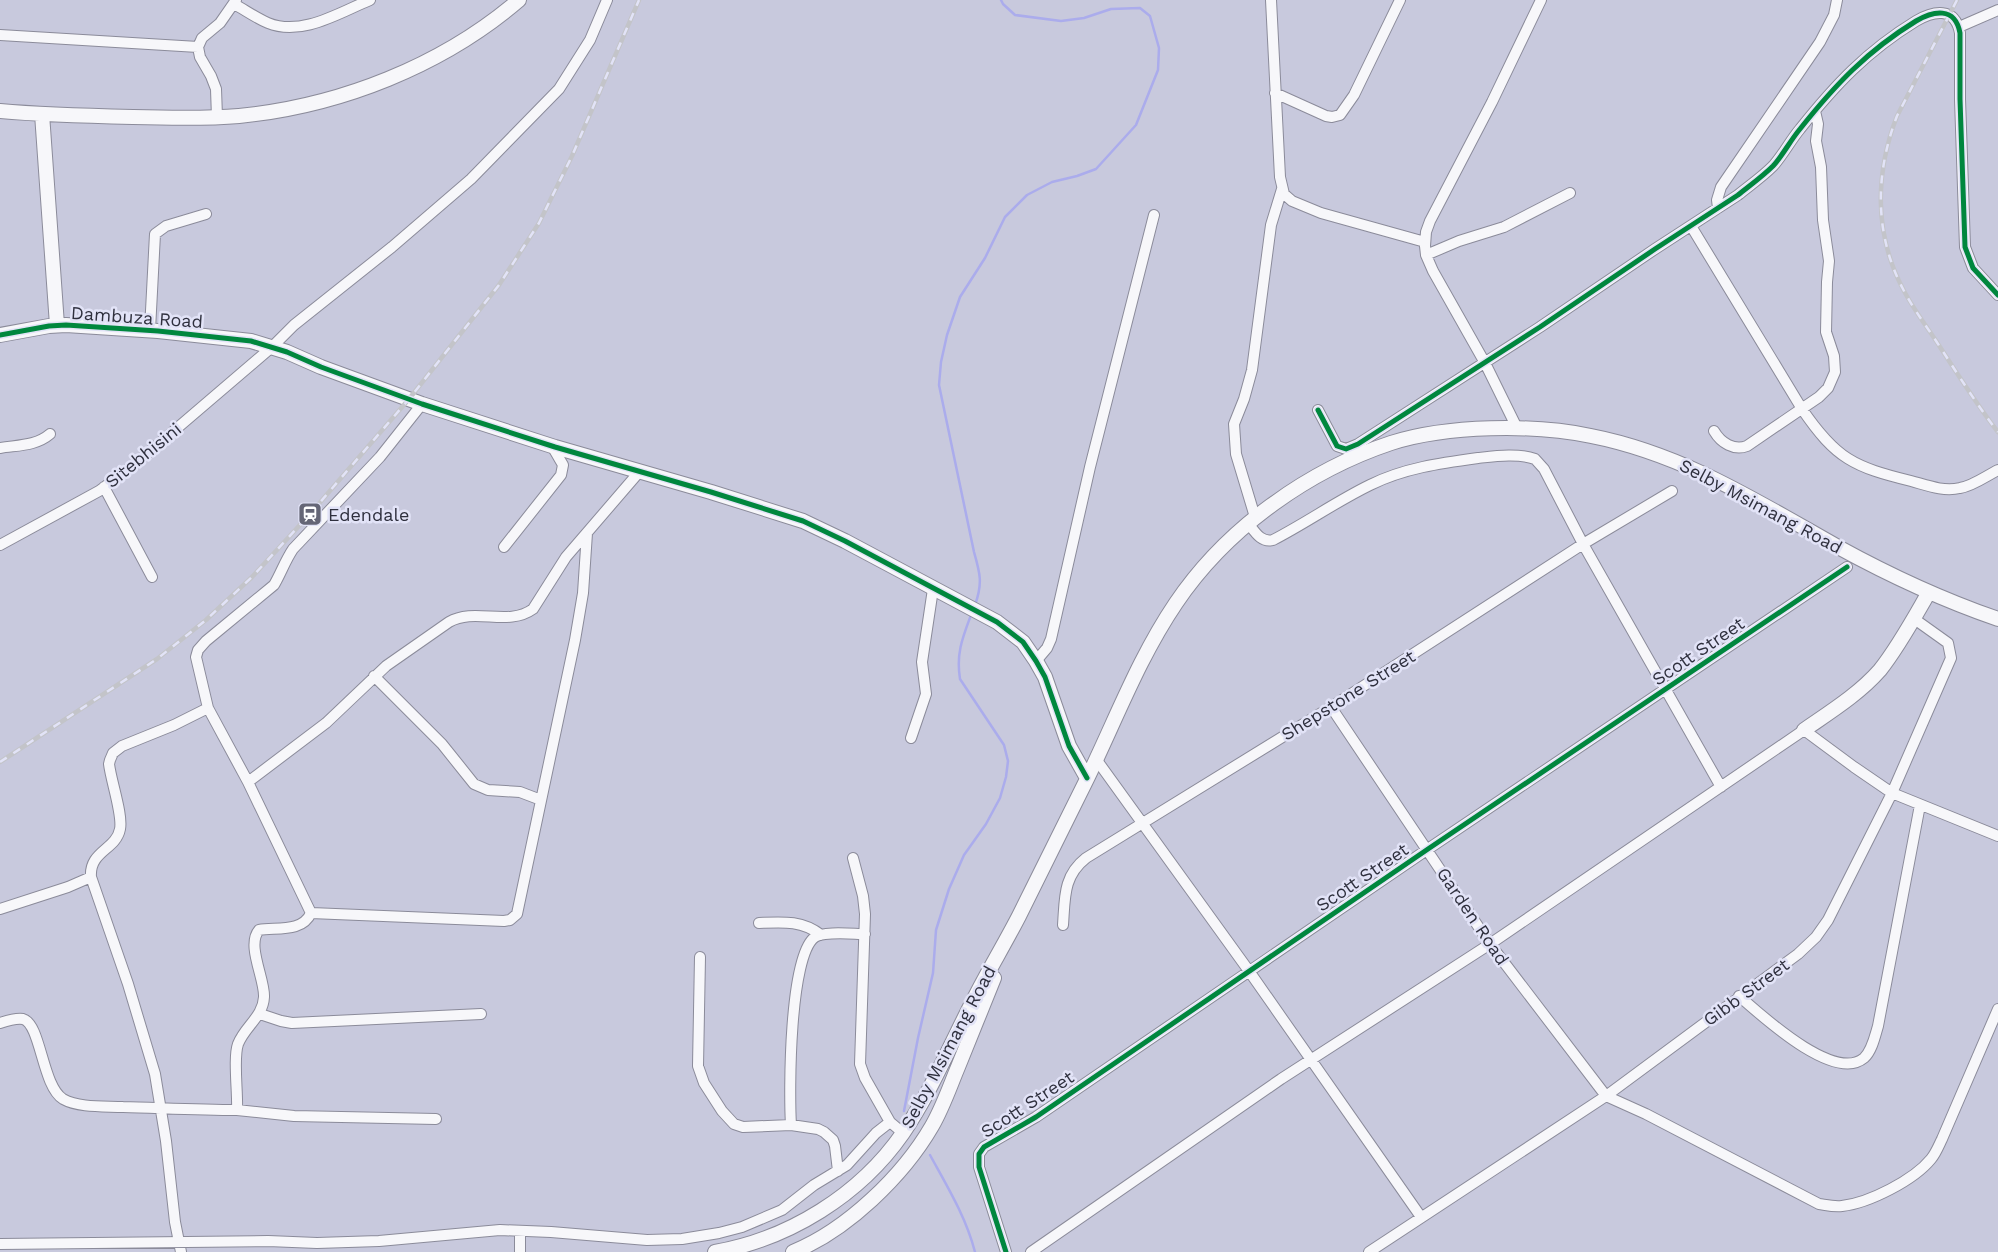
<svg xmlns="http://www.w3.org/2000/svg" width="1998" height="1252" viewBox="0 0 1998 1252" font-family="'Work Sans',sans-serif">
  <style>
    .lines { fill: none; stroke-linecap: round; stroke-linejoin: round }
    .stream { stroke: #abacec; stroke-width: 2.5 }
    .street-casing { stroke: #8b8b9a; stroke-width: 12 }
    .secondary-casing { stroke: #8b8b9a; stroke-width: 16 }
    .street { stroke: #f7f7fa; stroke-width: 10 }
    .secondary { stroke: #f7f7fa; stroke-width: 14 }
    .rail-casing { stroke: #c3c4c9; stroke-width: 4.5 }
    .rail { stroke: #e2e3f7; stroke-width: 2.5; stroke-dasharray: 8; stroke-linecap: butt }
    .cycleway-casing { stroke: #e2e3f7; stroke-width: 8 }
    .cycleway { stroke: #00873e; stroke-width: 5 }
    .labels { text-anchor: middle; dominant-baseline: central; stroke-width: 5; stroke-linejoin: round; paint-order: stroke }
    .street-label { font-size: 18px; fill: #2f303e; stroke: #e2e3f7 }
    .poi-label { font-size: 18px; fill: #2f303e; stroke: #e2e3f7; text-anchor: start }
  </style>
  <rect width="100%" height="100%" fill="#c8c9dd"/>
  <g class="lines">
    <path class="stream" d="M975,605C983,583 980,573 974,552L939,385L941,362L947,335L960,297L985,258L1005,217L1027,195L1052,182L1077,176L1096,169L1136,125L1158,70L1159,48L1150,16L1140,8L1111,9L1084,18L1061,21L1015,15L1003,4L1001,0
      M904,1111L918,1038L933,973L936,930L949,889L964,855L986,824L1000,798L1006,777L1008,761L1004,745L960,679C956,654 962,639 971,615
      M930,1155C947,1186 966,1217 975,1252"/>
    <g class="street-casing">
      <path id="street" d="M1271,0L1280,177L1284,194L1292,201L1321,213L1425,242
        M234,4C245,10 256,18 268,23C302,37 340,12 370,0
        M1959,27L1998,10
        M0,35L198,47
        M1275,93L1326,116L1332,117L1340,115L1354,95L1400,0
        M217,117L216,89L211,76L200,57L198,47L202,38L220,23L236,0
        M1718,208L1717,200L1721,187L1820,42L1834,15L1837,0
        M1691,226L1802,409C1836,459 1854,467 1911,481C1926,485 1943,492 1960,488C1973,486 1986,476 1998,470
        M1426,255L1459,241L1504,227L1570,193
        M150,330L155,234L166,226L206,214
        M1318,410L1337,446L1346,449L1358,444L1540,327L1655,249L1738,195C1749,186 1762,177 1773,166C1783,155 1790,141 1800,129C1835,85 1867,51 1916,21C1933,11 1955,6 1960,33V99L1965,247L1973,268L1998,295
        M1517,428L1485,363L1433,271L1426,255L1425,246L1426,232L1430,221L1492,102L1541,0
        M1714,431C1721,443 1734,451 1747,446L1819,397L1828,388L1835,372L1834,356L1826,332L1827,282L1829,261L1823,220L1821,167L1816,141L1818,124L1815,111
        M0,448C18,445 36,446 50,434
        M104,487L152,577
        M1255,517L1236,454L1234,424L1244,399L1252,370L1271,225L1282,189
        M1248,523C1255,532 1261,543 1273,540C1306,523 1337,501 1370,485C1404,468 1441,463 1478,458C1496,456 1518,453 1535,459L1544,469L1583,544L1721,787
        M0,545L99,491L134,465L272,347L294,325L392,247L471,179L559,89L590,40L607,0
        M504,547L561,475L563,465L552,446
        M1036,661L1047,648L1051,639L1090,467L1154,215
        M374,676L442,744L474,784L488,790L520,792L541,800
        M1331,707L1490,944L1606,1096L1646,1114L1819,1204C1826,1205 1834,1207 1842,1206C1869,1203 1914,1180 1931,1159C1936,1153 1939,1145 1942,1139L1998,1009
        M911,738L926,694L922,662L933,589
        M1096,759L1249,971L1421,1217
        M248,782L326,723L386,666L449,622C475,607 508,627 533,609L566,557L640,471
        M853,858L863,896L865,914L860,1064L865,1078L890,1122L903,1133
        M0,909L68,887L91,877
        M311,913L248,782L208,708L196,657L198,650L206,641L274,585C281,573 285,561 293,549L380,457L422,404
        M311,913L504,921L510,920L517,914L575,640L583,593L587,533
        M759,923C782,922 802,920 821,935
        M1063,925C1065,898 1063,876 1086,858L1331,707L1583,544L1672,491
        M700,957L698,1066L704,1083L722,1111L734,1124L743,1127L791,1125L818,1129L824,1132L833,1140L835,1146L838,1171
        M1739,996C1761,1015 1834,1083 1864,1058C1872,1051 1875,1036 1878,1026L1920,805
        M260,1014L281,1021L292,1023L481,1014
        M0,1023C6,1021 16,1018 23,1019C41,1024 42,1086 63,1099C79,1108 105,1106 123,1107C161,1108 199,1110 237,1110C238,1093 233,1058 238,1044C245,1026 263,1017 264,997C265,979 246,945 259,930C276,927 302,933 311,913
        M237,1110L294,1116L436,1119
        M791,1125C789,1093 789,955 815,937C824,931 853,934 865,934
        M0,1244L268,1241L317,1243L379,1241L500,1230L551,1232L647,1240L682,1239L719,1233L742,1227L782,1210L814,1185L847,1165L876,1133L890,1122
        M181,1252L175,1222L166,1141L155,1074L128,984L91,877C89,851 116,850 120,829C123,815 111,781 109,764L110,760L113,753L122,746L174,725L208,708
        M520,1252V1231
        M1006,1252L979,1167V1154L984,1147L1036,1117L1428,849L1847,567
        M1031,1252L1281,1079L1490,944L1804,730L1854,767L1892,793L1998,836
        M1369,1252L1606,1096L1798,954L1816,937L1828,920L1892,793L1951,658L1948,643L1913,618"/>
    </g>
    <g class="secondary-casing">
      <path id="secondary" d="M0,111C44,115 88,116 133,117C168,118 204,119 239,116C340,106 442,66 519,0
        M42,114L57,325
        M0,335L49,326L66,325L158,331L251,341L287,352L321,367L422,404L555,447L711,492L803,521L845,541L997,622L1023,642L1036,661L1045,677L1069,746L1087,778
        M1804,730C1830,712 1859,694 1880,670C1899,646 1914,618 1929,592
        M715,1252C789,1239 860,1195 903,1133C931,1092 950,1045 973,1001C987,973 1004,945 1019,916C1041,872 1063,827 1085,783C1115,722 1138,659 1176,603C1226,529 1307,471 1391,443C1447,425 1534,424 1591,436C1683,454 1758,502 1838,547C1889,575 1943,600 1998,619
        M793,1252C847,1230 903,1176 932,1126C943,1107 950,1086 958,1067C970,1037 982,1008 994,978"/>
    </g>
    <use href="#street" class="street"/>
    <use href="#secondary" class="secondary"/>
    <g class="rail-casing">
      <path id="rail" d="M1957,0L1897,116C1875,173 1874,234 1903,289C1913,309 1928,328 1940,347C1959,376 1977,405 1998,432
        M0,762L157,659L206,620L252,577L310,514L409,399L499,285L539,223L572,156L639,0"/>
    </g>
    <use href="#rail" class="rail"/>
    <g class="cycleway-casing">
      <path id="cycleway" d="M0,335L49,326L66,325L158,331L251,341L287,352L321,367L422,404L555,447L711,492L803,521L845,541L997,622L1023,642L1036,661L1045,677L1069,746L1087,778
        M1318,410L1337,446L1346,449L1358,444L1540,327L1655,249L1738,195C1749,186 1762,177 1773,166C1783,155 1790,141 1800,129C1835,85 1867,51 1916,21C1933,11 1955,6 1960,33V99L1965,247L1973,268L1998,295
        M1006,1252L979,1167V1154L984,1147L1036,1117L1428,849L1847,567"/>
    </g>
    <use href="#cycleway" class="cycleway"/>
  </g>
  <defs>
    <g id="station-square" transform="scale(1.25)"><rect x="-9" y="-9" width="18" height="18" rx="4" fill="#656676" stroke="#e2e3f7"/><path d="M-3-6H3Q5-6 5-4V2Q5 4 3 4L4.5 6H3L1.5 4h-3L-3 6H-4.5L-3 4Q-5 4-5 2V-4Q-5-6-3-6ZM-3.5-4v3h7v-3ZM-3.5 1v1.5H-2V1ZM2 1v1.5H3.5V1Z" fill="#fff"/></g>
  </defs>
  <g fill-rule="evenodd">
    <use href="#station-square" x="310" y="514"/>
  </g>
  <g class="labels">
    <g class="street-label">
      <text transform="translate(137 317) rotate(4)">Dambuza Road</text>
      <text transform="translate(143 455) rotate(-39)">Sitebhisini</text>
      <text transform="translate(1761 506) rotate(28)">Selby Msimang Road</text>
      <text transform="translate(1698 651) rotate(-34)">Scott Street</text>
      <text transform="translate(1348 695) rotate(-32)">Shepstone Street</text>
      <text transform="translate(1362 877) rotate(-34)">Scott Street</text>
      <text transform="translate(1473 916) rotate(56)">Garden Road</text>
      <text transform="translate(1746 992) rotate(-36)">Gibb Street</text>
      <text transform="translate(948 1047) rotate(-62)">Selby Msimang Road</text>
      <text transform="translate(1027 1104) rotate(-33)">Scott Street</text>
    </g>
    <g class="poi-label">
      <text x="328" y="514">Edendale</text>
    </g>
  </g>
</svg>
